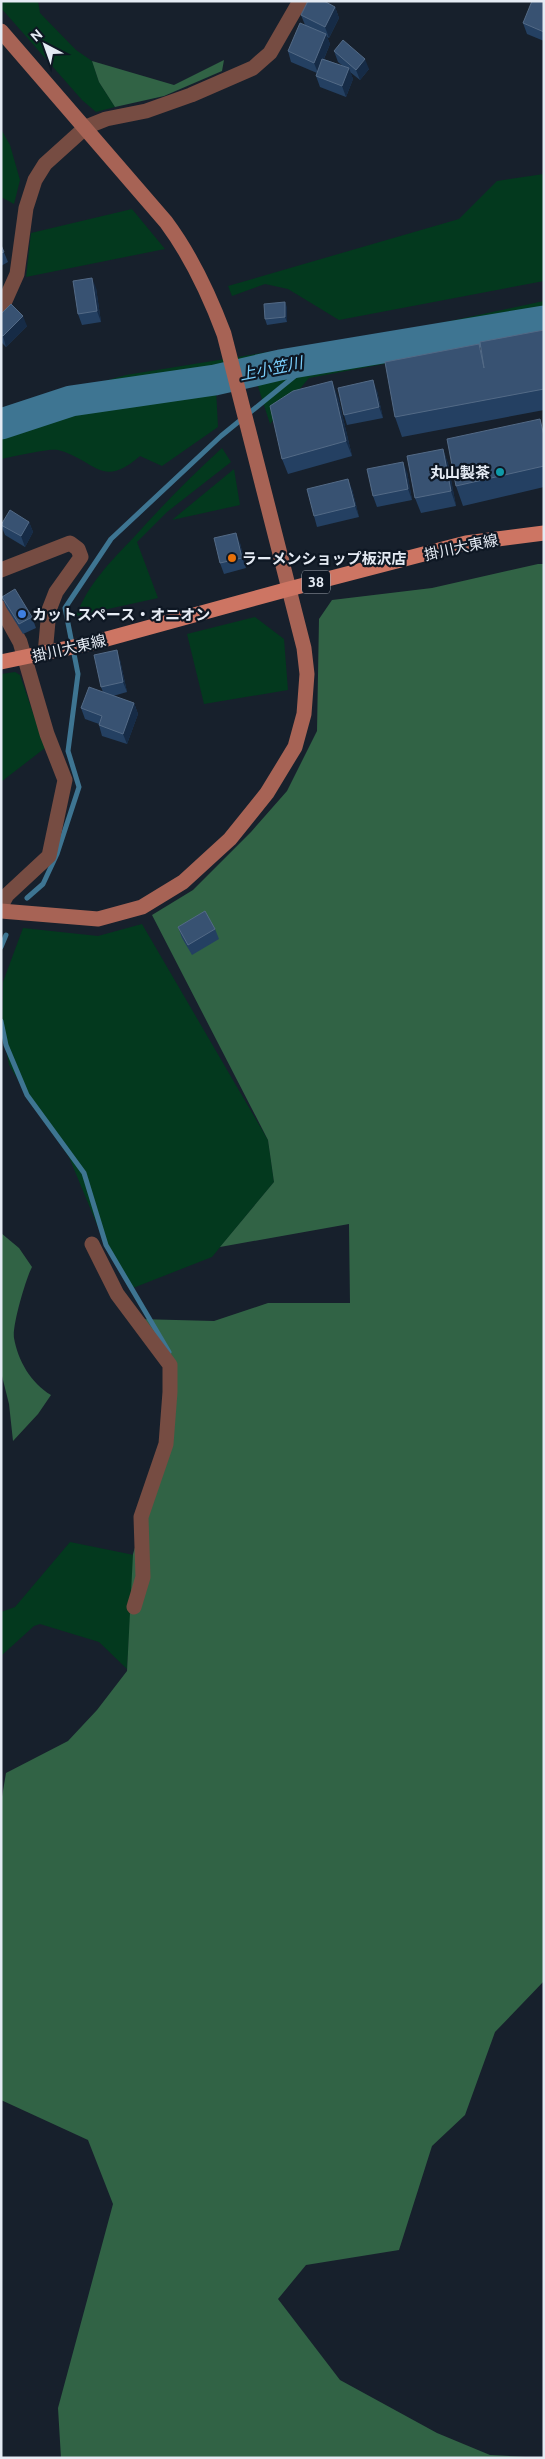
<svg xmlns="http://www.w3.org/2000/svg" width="545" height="2459" viewBox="0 0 545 2459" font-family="Ubuntu,'Noto Sans JP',sans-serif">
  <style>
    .green { fill: #03391e }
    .forest { fill: #316345 }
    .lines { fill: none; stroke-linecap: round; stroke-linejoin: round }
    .stream { stroke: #3e7592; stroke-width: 5 }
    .river { stroke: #3e7592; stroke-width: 31 }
    .street { stroke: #764c42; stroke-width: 15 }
    .secondary { stroke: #a76355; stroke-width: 15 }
    .primary { stroke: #cd7563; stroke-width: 15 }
    .wall { fill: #244062 }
    .shaded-wall { fill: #162b46 }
    .building { fill: #385272; stroke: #536a86 }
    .culture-dot { fill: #0f9aa8; stroke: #0e1723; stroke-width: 2 }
    .food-dot { fill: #e8710a; stroke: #0e1723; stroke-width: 2 }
    .shop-dot { fill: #3f7fe0; stroke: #0e1723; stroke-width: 2 }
    .labels { text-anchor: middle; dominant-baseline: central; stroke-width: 4.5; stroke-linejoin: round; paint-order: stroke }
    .shield { fill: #0e1723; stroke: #a4abb5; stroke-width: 1 }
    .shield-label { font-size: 14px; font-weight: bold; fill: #e5ebf4 }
    .poi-label { font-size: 15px; font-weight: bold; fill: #e5ebf4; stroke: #0e1723; text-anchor: start }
    .street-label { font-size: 15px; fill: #e5ebf4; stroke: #0e1723 }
    .water-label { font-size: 16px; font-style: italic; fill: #7acffc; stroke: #0e1723 }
  </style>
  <rect width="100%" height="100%" fill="#17202c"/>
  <path class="green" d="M1,1H38L40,13L76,50L92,61L99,82L115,107L96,112L82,100L1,8Z
    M1,129L10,145L20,180L14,204L1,197Z
    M544,174V281L339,320L288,289L265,284L232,296L228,286L459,219L497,181Z
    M132,209L165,249L26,277L31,233Z
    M544,301V334L309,378L270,424L256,380L216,389L218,427L162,466L140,456C101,490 96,460 58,450C49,448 12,457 1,459V410L126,375L422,327Z
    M222,448L231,462L167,512L137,542L158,598L76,616C88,584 111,561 135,536C163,505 191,476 222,448Z
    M234,469L240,505L172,520Z
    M255,617L284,639L288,690L204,704L187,634Z
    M15,672L20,675L45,748L1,782V674Z
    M142,924L268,1140L274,1182L212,1257L133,1288L110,1256L69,1157L37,1111L9,1065L2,1027L3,982L23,928L98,936Z
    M70,1542L134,1555L127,1669L99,1642L40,1624L34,1626L1,1656V1612L15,1607Z"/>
  <path class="forest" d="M224,60L222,71L164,96L115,107L99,82L92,61L174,85Z
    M538,564H544V1981L495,2032L465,2115L432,2146L399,2250L306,2265L278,2299L340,2380L437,2433L490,2455L544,2458H61L58,2408L113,2204L88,2140L1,2100V1803L6,1773L68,1741L97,1710L127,1671L133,1554L166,1444L170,1365L138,1319L214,1321L268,1303H350L349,1224L220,1247L274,1182L268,1140L152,915L193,890L251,832L287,791L317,731L319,619L332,600L432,588Z
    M1,1233L19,1248L32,1267C26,1278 12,1326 14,1338C18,1361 31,1383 51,1395L38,1414L13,1441L9,1404L1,1372Z"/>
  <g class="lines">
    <path class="stream" d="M27,898L43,884L57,854L79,787L68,751L78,674L65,608L111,539L221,436L312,362
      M1,947L6,935
      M1,1021L6,1045L27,1095L84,1173L106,1245L169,1352"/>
    <path class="river" d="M1,424L71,401L215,380L280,365L544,321"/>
    <path class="street" d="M1,310L17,274L26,208L35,180L45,164L86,127L106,119L146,111L191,95L253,68L270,53L300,1
      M1,570L70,543L78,549L81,557L56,592L49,610L45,654
      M1,608L20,642L47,734L65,780L49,856L7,895L1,906
      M92,1244L117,1294L170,1365V1392L166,1444L141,1517L143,1577L134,1607"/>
    <path class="secondary" d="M1,31L166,222C192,257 209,294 224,334L304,648L307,674L304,714L295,747L267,793L230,839L183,882L142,907L98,919L1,911"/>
    <path class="primary" d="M1,662L92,643L289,589L466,543L544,533"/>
  </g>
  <path class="wall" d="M544,1V41L527,34L523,23Z
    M335,7L339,18L329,38L327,37L330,44L324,59L343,66L338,62L334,51L369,69L360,80L350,72L353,79L346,97L320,87L316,76L317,73L291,62L288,51L305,25L301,15Z
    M1,245L8,262L1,266Z
    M96,288L101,322L82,325L78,314Z
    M287,307V322L267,325L265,319Z
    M1,314L27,326L6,347L1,342Z
    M544,330V410L402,437L395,417L481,350Z
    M377,391L383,418L347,425L344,415Z
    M338,397L352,456L288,474L282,459Z
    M544,430V487L463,506L456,486Z
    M443,449L448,464L456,506L421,513L415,498Z
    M407,472L412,500L377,507L373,496Z
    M352,489L359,517L317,527L314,516Z
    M29,522L33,532L25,547L5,535L1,525Z
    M240,543L246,568L224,574L220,563Z
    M2,597L32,617L36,628L23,634L6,607Z
    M120,660L127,692L113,696L134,703L138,714L127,744L102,736L99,725V724L85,719L81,708L103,692L101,687Z
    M178,927L215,929L219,939L192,955L182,938Z"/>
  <path class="shaded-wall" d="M335,7L339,18L329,38L325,27Z
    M326,34L330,44L318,73L314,63Z
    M365,59L369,69L360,80L356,70Z
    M349,68L353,79L346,97L342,86Z
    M92,278L96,288L101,322L97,311Z
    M285,302L287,307V322L285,317Z
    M23,316L27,326L6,347L3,336Z
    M373,380L377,391L383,418L379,407Z
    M332,381L338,397L352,456L346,441Z
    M443,449L448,464L456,506L451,491Z
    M403,462L407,472L412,500L408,489Z
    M348,479L352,489L359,517L355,506Z
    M29,522L33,532L25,547L21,536Z
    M236,533L240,543L246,568L242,558Z
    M117,650L120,660L127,692L123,682Z
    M134,703L138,714L127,744L123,734Z"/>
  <path class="building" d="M308,1H324L335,7L325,27L301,15Z
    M532,1H544V32L523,23Z
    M300,23L326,34L314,63L288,51Z
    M343,40L365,59L356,70L334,51Z
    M322,59L349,68L342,86L316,76Z
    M1,245L4,252L1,253Z
    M92,278L97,311L78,314L73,281Z
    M285,302V317L265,319L264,304Z
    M11,304L23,316L3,336L1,335V314Z
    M544,330V389L395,417L385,362L479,344L484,368L480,342Z
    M373,380L379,407L344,415L338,388Z
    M332,381L346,441L282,459L270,406L293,391Z
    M540,419L544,436V466L456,486L447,439Z
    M443,449L451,491L415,498L407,456Z
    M403,462L408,489L373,496L367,469Z
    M348,479L355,506L314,516L307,489Z
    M10,510L29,522L21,536L1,525Z
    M236,533L242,558L220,563L214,538Z
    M15,589L32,617L19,624L2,597Z
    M117,650L123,682L101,687L94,655Z
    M89,687L134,703L123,734L99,725L102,716L81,708Z
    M205,911L215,929L188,945L178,927Z"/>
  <circle class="culture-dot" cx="500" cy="472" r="5"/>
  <circle class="food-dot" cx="232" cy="558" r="5"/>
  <circle class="shop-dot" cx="22" cy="614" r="5"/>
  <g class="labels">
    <rect class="shield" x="302" y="570.5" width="28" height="23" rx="4"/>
    <g class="shield-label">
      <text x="316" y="582">38</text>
    </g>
    <g class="poi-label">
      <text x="490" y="472" text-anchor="end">丸山製茶</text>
      <text x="242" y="558">ラーメンショップ板沢店</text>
      <text x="32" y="614">カットスペース・オニオン</text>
    </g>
    <g class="street-label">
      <text transform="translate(461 547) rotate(-12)">掛川大東線</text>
      <text transform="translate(69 648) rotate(-13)">掛川大東線</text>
    </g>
    <g class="water-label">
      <text transform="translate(271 368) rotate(-11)">上小笠川</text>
    </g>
  </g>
  <rect width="545" height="2459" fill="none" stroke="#e5ebf4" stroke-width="5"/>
  <g transform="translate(45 45) rotate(319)" stroke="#0e1723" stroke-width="4" paint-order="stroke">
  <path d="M0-4L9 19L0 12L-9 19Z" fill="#e5ebf4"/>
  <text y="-8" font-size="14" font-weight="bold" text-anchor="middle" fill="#e5ebf4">N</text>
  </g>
</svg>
